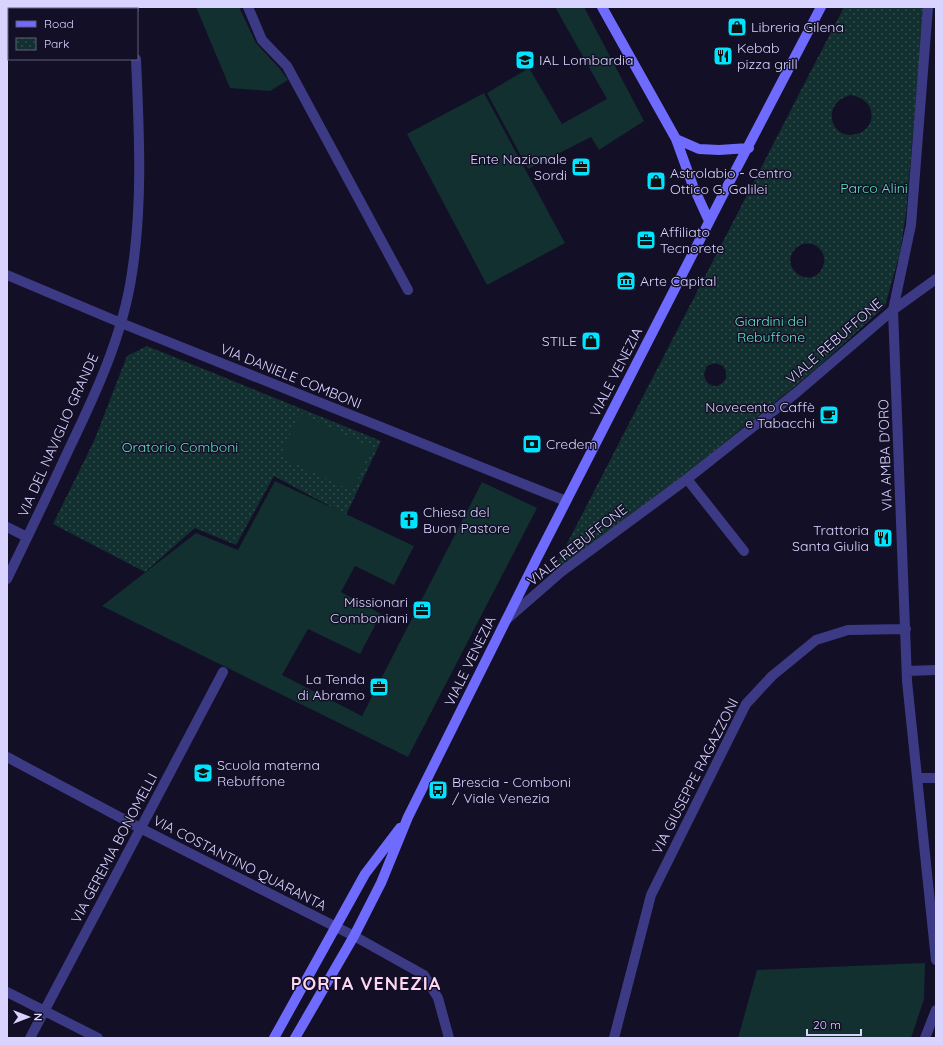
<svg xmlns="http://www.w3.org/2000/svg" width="943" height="1045" viewBox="0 0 943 1045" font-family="Quicksand,sans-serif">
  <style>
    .park { fill: url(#park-dots); fill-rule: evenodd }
    .garden { fill: #12302f }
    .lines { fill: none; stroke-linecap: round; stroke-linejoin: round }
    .street { stroke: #3d3a85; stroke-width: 10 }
    .secondary { stroke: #6f6bff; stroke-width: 10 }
    .labels { text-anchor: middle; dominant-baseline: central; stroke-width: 3; stroke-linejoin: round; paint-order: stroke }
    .poi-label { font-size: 14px; fill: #d9d4ff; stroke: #130f26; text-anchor: start }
    .park-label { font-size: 14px; fill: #5fe0c0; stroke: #130f26 }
    .street-label { font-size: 14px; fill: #d9d4ff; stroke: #130f26 }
    .district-label { font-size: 18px; font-weight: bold; letter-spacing: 1px; fill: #ffd6f0; stroke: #130f26 }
  </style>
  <defs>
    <pattern id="park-dots" width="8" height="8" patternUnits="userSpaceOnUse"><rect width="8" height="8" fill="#12302f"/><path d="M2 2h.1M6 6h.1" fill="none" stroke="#344d4e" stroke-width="1.8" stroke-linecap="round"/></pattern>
  </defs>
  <rect width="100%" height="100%" fill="#130f26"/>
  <path class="park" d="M844,7H924L906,213L900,253L885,306L815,370L681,478L560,567L557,563ZM850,95C864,97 876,107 870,123C867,129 862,133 856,134C832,141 819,104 850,95ZM802,244C805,244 809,243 812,244C820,246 826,256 824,263C816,294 777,269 795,249C796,247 800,246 802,244ZM715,363L723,366C736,384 707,396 704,374L707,366Z
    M147,346L381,441L346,515L274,476L236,545L195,528L145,572L53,524L94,441L127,356Z"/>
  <path class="garden" d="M196,7H239L256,43L280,69L288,80L270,91L230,88Z
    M555,7H584L644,121L599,150L591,137L528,169L487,93L529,68L562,124L607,99Z
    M484,93L565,243L487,285L407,134Z
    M300,413L372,448L352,491L280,456Z
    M275,481L414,546L394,585L355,566L341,592L381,614L360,654L308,629L282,675L362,716L482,482L537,508L408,757L102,606L196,533L238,550Z
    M925,963L924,999L911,1038H738L757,970Z"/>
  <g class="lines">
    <path class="street" d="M134,7V9
      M248,7L262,40L287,66L408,290
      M7,275L121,323L566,501
      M936,279L893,310L907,681L936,960
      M687,479L744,551
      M7,527L27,537
      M7,579C28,536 49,492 69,449C96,393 123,335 132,273C143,202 139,130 136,59
      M506,620L561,572L687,479L796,393L893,310L911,225L928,7
      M907,671L936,670
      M7,757L140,828L354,936L424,975L438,998L449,1038
      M917,778H936
      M7,992L98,1038
      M30,1038L223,672
      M614,1038L651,895L746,704L772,676L816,640L848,630L906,629
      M925,1038L936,1010"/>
    <path class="secondary" d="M602,7L676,139L693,186L709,221
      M676,139L699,149L719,150L749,148
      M274,1038L365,874L400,828
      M295,1038L354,936L381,883L408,817L537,558L731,179L821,7"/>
  </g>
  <defs>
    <g id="shop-square" transform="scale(1)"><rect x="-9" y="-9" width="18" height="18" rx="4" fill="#00e5ff" stroke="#130f26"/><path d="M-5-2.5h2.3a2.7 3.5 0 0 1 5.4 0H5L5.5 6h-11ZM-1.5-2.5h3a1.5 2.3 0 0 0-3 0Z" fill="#111"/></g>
    <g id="restaurant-square" transform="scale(1)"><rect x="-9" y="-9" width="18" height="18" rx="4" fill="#00e5ff" stroke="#130f26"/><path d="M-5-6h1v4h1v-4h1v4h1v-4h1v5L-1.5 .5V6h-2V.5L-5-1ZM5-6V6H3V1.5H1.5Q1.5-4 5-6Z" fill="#111"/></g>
    <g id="school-square" transform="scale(1)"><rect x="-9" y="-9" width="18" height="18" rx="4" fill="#00e5ff" stroke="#130f26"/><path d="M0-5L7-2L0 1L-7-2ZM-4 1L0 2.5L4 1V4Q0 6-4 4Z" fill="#111"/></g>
    <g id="office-square" transform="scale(1)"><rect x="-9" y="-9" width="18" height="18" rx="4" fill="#00e5ff" stroke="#130f26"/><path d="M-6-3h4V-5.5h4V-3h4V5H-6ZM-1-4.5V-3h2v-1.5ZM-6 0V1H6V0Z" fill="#111"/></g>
    <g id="museum-square" transform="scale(1)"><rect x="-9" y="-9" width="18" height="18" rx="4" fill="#00e5ff" stroke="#130f26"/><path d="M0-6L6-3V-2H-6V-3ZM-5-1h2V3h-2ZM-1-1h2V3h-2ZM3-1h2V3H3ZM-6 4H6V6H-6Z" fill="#111"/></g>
    <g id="cafe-square" transform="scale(1)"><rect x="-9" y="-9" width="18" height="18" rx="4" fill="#00e5ff" stroke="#130f26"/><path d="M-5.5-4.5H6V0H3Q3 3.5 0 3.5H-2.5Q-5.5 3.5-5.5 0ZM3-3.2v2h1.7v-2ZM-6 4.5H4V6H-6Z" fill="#111"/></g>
    <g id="bank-square" transform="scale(1)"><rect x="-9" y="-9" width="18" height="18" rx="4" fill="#00e5ff" stroke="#130f26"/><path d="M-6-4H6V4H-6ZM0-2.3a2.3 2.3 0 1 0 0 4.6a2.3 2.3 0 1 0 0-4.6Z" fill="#111"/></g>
    <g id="church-square" transform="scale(1)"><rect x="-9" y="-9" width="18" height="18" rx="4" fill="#00e5ff" stroke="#130f26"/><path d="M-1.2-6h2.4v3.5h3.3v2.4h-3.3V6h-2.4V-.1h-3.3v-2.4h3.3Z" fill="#111"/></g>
    <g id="bus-square" transform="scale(1)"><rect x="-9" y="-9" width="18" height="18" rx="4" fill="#00e5ff" stroke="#130f26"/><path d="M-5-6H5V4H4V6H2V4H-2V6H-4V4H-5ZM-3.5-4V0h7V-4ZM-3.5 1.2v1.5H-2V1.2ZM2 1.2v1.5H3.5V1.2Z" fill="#111"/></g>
  </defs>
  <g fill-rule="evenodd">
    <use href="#shop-square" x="737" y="27"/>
    <use href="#restaurant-square" x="723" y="56"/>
    <use href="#school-square" x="525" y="60"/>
    <use href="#office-square" x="581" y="167"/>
    <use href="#shop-square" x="656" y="181"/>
    <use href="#office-square" x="646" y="240"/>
    <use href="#museum-square" x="626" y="281"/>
    <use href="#shop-square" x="591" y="341"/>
    <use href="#cafe-square" x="829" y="415"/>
    <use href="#bank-square" x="532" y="444"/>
    <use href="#church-square" x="409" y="520"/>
    <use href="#restaurant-square" x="883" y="538"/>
    <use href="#office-square" x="422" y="610"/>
    <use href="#office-square" x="379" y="687"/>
    <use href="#school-square" x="203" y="773"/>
    <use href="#bus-square" x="438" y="790"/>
  </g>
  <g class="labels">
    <g class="poi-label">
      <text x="751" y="27">Libreria Gilena</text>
      <text x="737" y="48">Kebab<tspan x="737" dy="16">pizza grill</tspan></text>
      <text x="539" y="60">IAL Lombardia</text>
      <text x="567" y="159" text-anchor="end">Ente Nazionale<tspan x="567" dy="16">Sordi</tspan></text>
      <text x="670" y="173">Astrolabio - Centro<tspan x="670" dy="16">Ottico G. Galilei</tspan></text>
      <text x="660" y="232">Affiliato<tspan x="660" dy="16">Tecnorete</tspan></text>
      <text x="640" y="281">Arte Capital</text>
      <text x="577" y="341" text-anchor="end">STILE</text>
      <text x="815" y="407" text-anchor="end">Novecento Caffè<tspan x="815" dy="16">e Tabacchi</tspan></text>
      <text x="546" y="444">Credem</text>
      <text x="423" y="512">Chiesa del<tspan x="423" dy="16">Buon Pastore</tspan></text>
      <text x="869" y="530" text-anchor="end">Trattoria<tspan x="869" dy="16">Santa Giulia</tspan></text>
      <text x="408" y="602" text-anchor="end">Missionari<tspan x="408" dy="16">Comboniani</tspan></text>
      <text x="365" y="679" text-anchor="end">La Tenda<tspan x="365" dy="16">di Abramo</tspan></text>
      <text x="217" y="765">Scuola materna<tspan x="217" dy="16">Rebuffone</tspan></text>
      <text x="452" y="782">Brescia - Comboni<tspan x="452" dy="16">/ Viale Venezia</tspan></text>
    </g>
    <g class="park-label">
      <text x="874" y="188">Parco Alini</text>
      <text x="771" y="321">Giardini del<tspan x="771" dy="16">Rebuffone</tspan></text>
      <text x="180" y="447">Oratorio Comboni</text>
    </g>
    <g class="street-label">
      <text transform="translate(834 341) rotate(-41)">VIALE REBUFFONE</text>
      <text transform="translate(616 372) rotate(-63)">VIALE VENEZIA</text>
      <text transform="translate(291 376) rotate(22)">VIA DANIELE COMBONI</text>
      <text transform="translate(58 435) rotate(-66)">VIA DEL NAVIGLIO GRANDE</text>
      <text transform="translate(885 455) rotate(-92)">VIA AMBA D'ORO</text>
      <text transform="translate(577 545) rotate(-38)">VIALE REBUFFONE</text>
      <text transform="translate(470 661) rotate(-64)">VIALE VENEZIA</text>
      <text transform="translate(695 776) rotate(-63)">VIA GIUSEPPE RAGAZZONI</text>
      <text transform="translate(114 848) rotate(-62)">VIA GEREMIA BONOMELLI</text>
      <text transform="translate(240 863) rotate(27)">VIA COSTANTINO QUARANTA</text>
    </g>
    <g class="district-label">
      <text x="366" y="983">PORTA VENEZIA</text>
    </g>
  </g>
  <rect width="943" height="1045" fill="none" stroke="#d9d4ff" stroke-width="16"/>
  <rect x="8" y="8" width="130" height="52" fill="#130f26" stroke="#625e7d"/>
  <rect x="16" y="21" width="20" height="6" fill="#6f6bff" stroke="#625e7d"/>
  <text x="44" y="28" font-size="12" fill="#d9d4ff">Road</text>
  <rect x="16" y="38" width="20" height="12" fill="url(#park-dots)" stroke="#625e7d"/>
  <text x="44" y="48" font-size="12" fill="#d9d4ff">Park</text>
  <g transform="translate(28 1017) rotate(90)" stroke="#130f26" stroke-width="3" paint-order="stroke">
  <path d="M0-3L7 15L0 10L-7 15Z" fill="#d9d4ff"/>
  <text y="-6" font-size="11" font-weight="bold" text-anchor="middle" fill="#d9d4ff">N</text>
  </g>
  <path d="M807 1029v6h54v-6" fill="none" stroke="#d9d4ff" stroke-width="2"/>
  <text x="813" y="1029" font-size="12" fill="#d9d4ff" stroke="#130f26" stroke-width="3" paint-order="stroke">20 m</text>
</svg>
